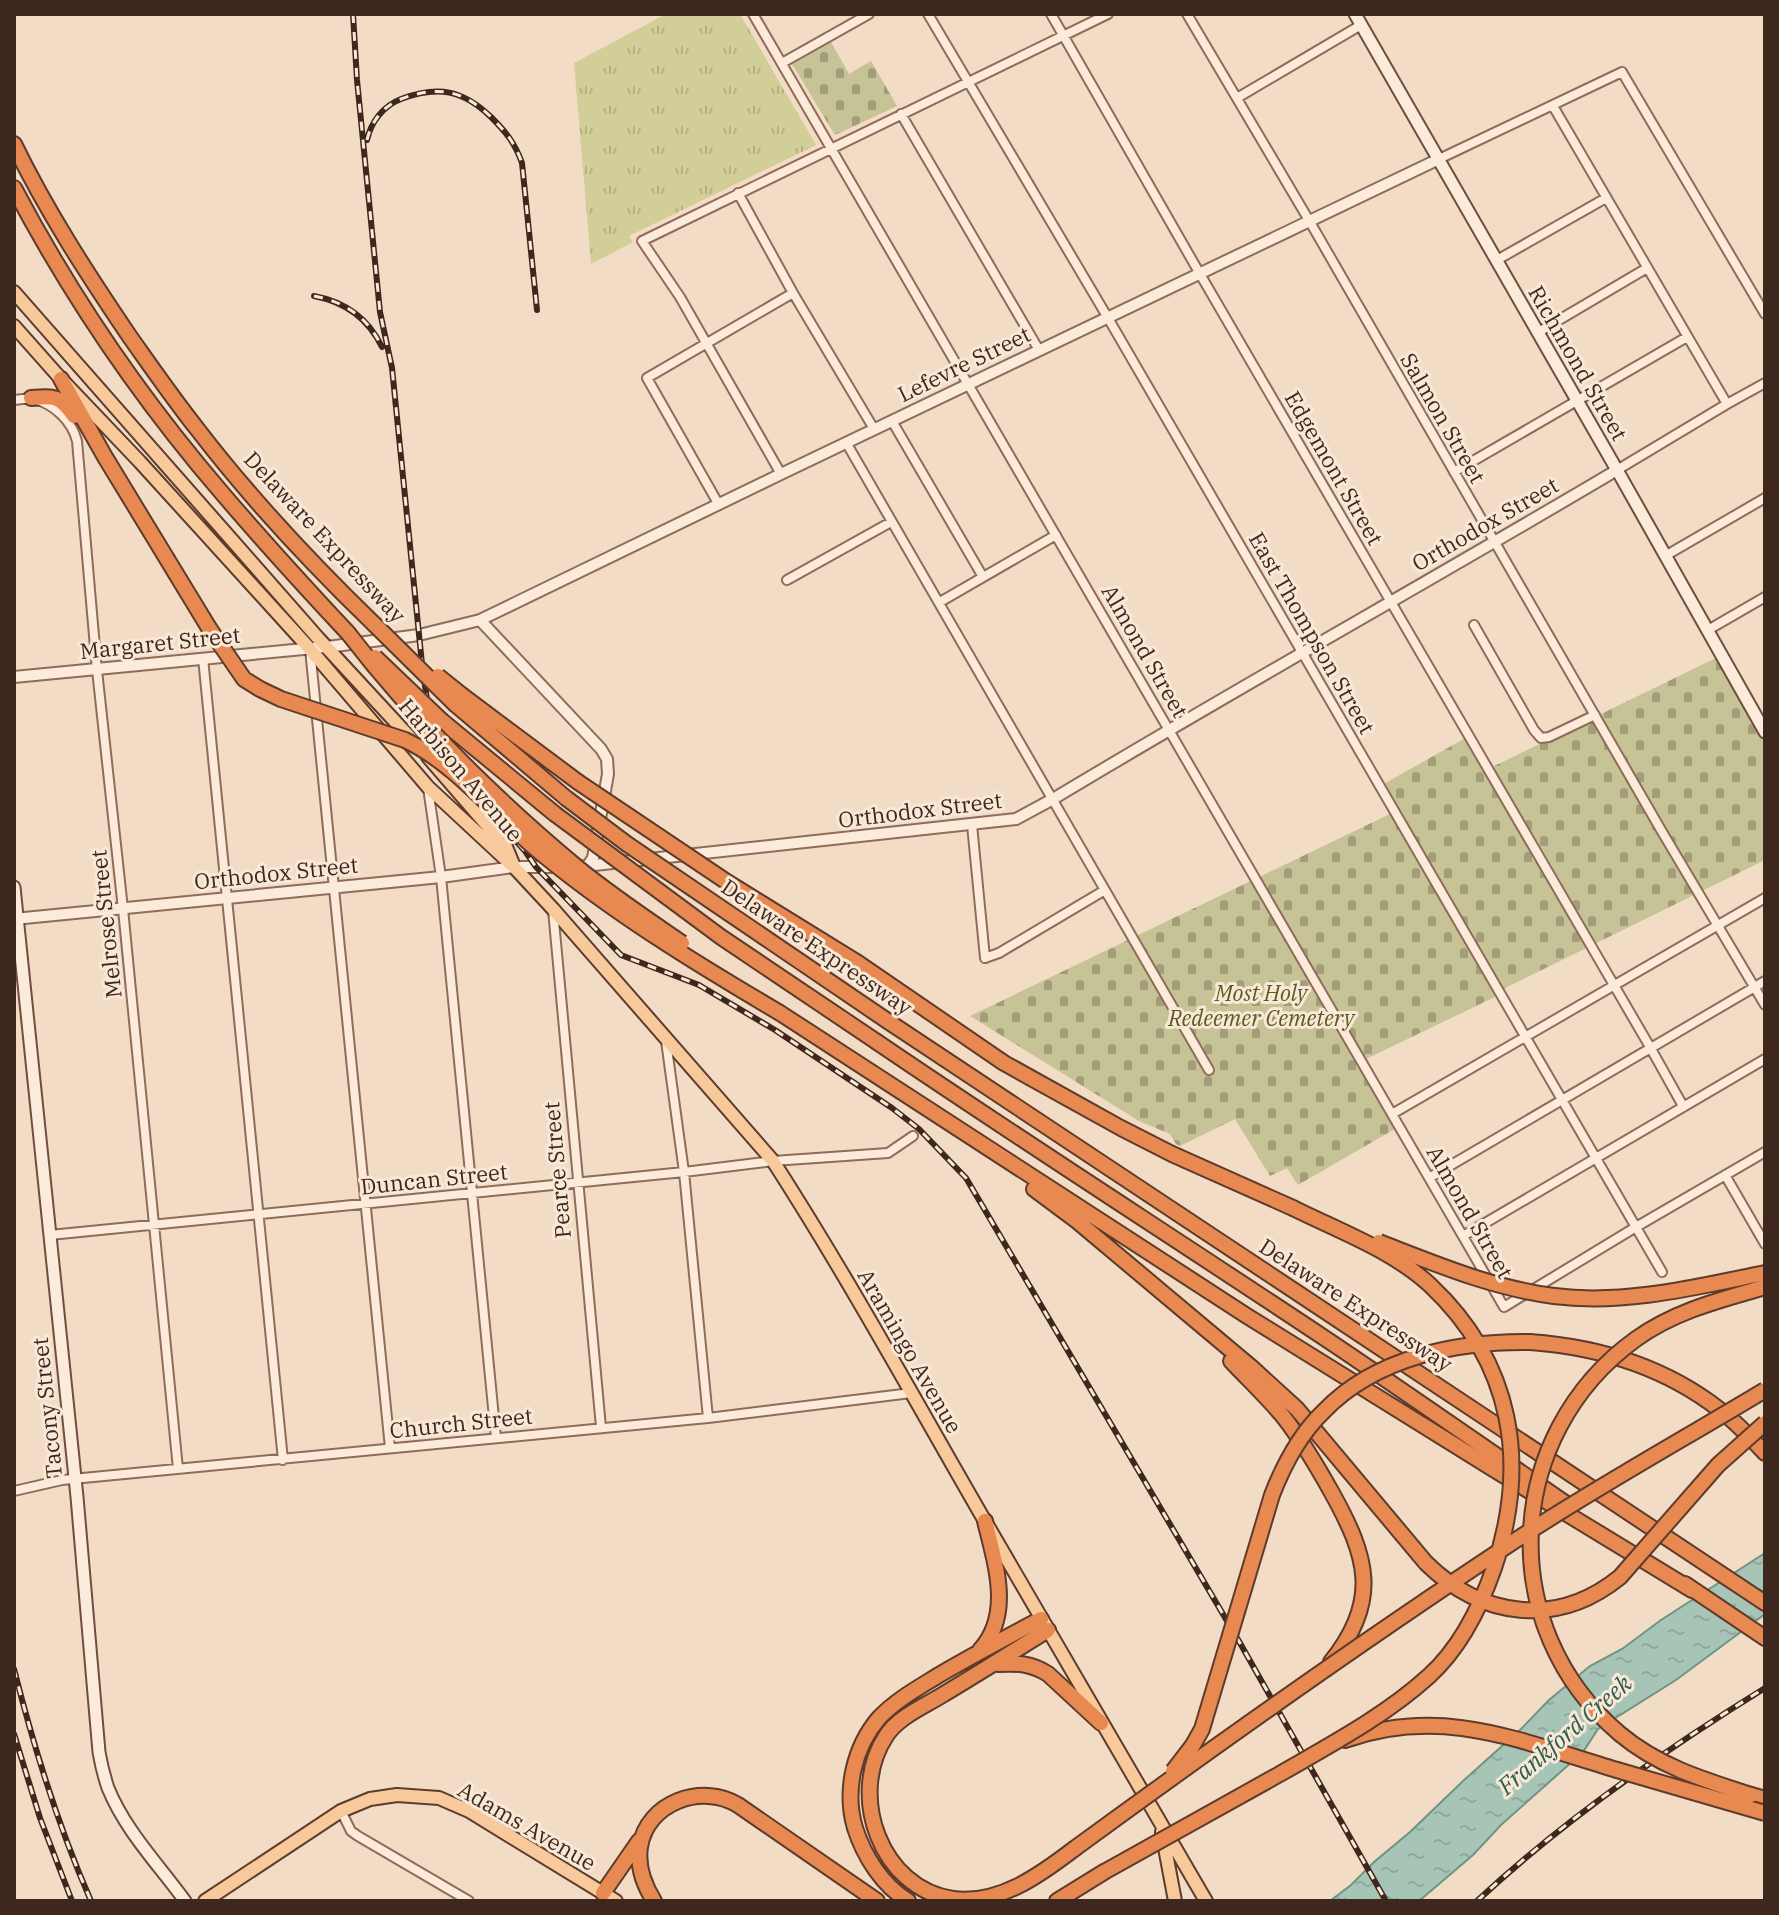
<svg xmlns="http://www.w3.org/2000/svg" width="1779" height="1915" font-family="'IBM Plex Serif',serif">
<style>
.grass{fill:url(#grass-tufts)}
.cemetery{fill:url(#cemetery-stones)}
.water{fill:url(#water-ripples);stroke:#6d9583;stroke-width:2}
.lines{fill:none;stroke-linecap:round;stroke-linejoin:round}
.minor-casing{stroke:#8f6c59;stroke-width:12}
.tertiary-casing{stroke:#8f6c59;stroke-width:14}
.secondary-casing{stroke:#714d3c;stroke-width:15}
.primary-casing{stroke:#5d3b2d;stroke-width:16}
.motorway-casing{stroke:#5d3b2d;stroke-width:18}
.minor{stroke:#fcebda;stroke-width:8}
.tertiary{stroke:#fcebda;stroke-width:10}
.secondary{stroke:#fcebda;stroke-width:11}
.primary{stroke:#f7c99b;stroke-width:12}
.motorway{stroke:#e78950;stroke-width:14}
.rail-casing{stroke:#3e281e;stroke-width:6}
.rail{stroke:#f9e8d6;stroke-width:3;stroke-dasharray:9;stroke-linecap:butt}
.motorway-bridge-casing{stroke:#5d3b2d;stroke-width:18;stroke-linecap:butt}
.motorway-bridge{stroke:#e78950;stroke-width:14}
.labels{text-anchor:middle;stroke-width:6;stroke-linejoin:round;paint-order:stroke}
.street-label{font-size:22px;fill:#3e281e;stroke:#f9e8d6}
.park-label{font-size:22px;font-style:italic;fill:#585c23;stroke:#f9e8d6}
.water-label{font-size:24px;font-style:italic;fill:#2c5f52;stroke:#f9e8d6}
</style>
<defs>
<pattern id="grass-tufts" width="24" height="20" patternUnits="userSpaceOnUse" patternTransform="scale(2)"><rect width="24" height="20" fill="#d2ce98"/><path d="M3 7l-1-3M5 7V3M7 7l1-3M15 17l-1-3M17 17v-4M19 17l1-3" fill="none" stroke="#b5b183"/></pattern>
<pattern id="cemetery-stones" width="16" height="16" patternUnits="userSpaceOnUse" patternTransform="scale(2)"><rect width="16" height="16" fill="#c6c397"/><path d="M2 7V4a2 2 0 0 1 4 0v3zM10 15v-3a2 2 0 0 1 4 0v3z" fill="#a29e7b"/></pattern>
<pattern id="water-ripples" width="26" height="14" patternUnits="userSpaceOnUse" patternTransform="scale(2)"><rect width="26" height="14" fill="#a7c5b7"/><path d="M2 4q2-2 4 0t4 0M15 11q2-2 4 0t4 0" fill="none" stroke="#91a99d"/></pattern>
</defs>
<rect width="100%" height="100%" fill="#f2dcc5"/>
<path class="grass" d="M 666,14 L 740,14 L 816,145 L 629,236 L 633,242 L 591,264 L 574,63 Z"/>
<path class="cemetery" d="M 831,42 L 849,74 L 871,61 L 897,106 L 835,135 L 792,64 Z
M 1722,655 L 1765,732 L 1765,860 L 1507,987 L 1501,994 L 1362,1061 L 1400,1126 L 1298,1185 L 1287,1168 L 1270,1176 L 1235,1119 L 1180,1146 L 1176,1144 L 1170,1134 L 1139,1121 L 970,1016 L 1394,812 L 1380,786 L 1469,736 L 1488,769 Z"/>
<path class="water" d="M 1765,1553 L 1765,1614 L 1676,1680 L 1598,1729 L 1583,1752 L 1501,1825 L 1473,1855 L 1419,1901 L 1330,1901 L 1351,1885 L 1374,1862 L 1410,1832 L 1463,1781 L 1521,1729 L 1549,1700 L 1590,1666 L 1622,1649 L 1661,1620 Z"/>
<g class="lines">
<g class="minor-casing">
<path id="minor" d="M 753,14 L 1504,1307 L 1636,1227 L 1765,1152
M 928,14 L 1108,318 L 1662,1272
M 1051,14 L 1200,274 L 1650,1047 L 1683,1106
M 1187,14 L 1310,222 L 1661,830 L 1765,1005
M 782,63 L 869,14
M 1237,98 L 1361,25
M 1553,106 L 1727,404
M 901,114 L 1039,350
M 1439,159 L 1622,72 L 1765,314
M 738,193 L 793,293 L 874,429
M 1497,260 L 1606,198
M 1537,333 L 1647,268
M 14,400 C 21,399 28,398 34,399 C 54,404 72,421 77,441 L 97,670 L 123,909 L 178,1469
M 892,421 L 983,577
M 847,444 L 1209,1070
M 1617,470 L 1727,404 L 1765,383
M 1454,472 L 1687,337
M 781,474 L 680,297 L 642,241 L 1108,14
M 719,505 L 647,378 L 793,293
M 1665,556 L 1765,498
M 787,580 L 891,522
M 940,602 L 1056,535
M 1474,625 L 1534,730 L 1541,738 L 1549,737 L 1595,715
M 1708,630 L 1765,597
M 310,649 L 390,1448
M 203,658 L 283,1460
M 428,788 L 441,877 L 496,1438
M 972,825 L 985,958 L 999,953 L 1105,890
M 553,910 L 601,1427
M 666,1041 L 684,1172 L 708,1418
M 1392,1114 L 1765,898
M 1725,1175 L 1765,1244
M 1429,1178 L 1765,981
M 50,1235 L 684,1172 L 773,1161 L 888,1153 L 913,1136
M 1463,1236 L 1765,1059
M 14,1491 L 62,1480 L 708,1418 L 911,1393
M 341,1811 L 351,1831 L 358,1836 L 469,1901"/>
</g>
<g class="tertiary-casing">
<path id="tertiary" d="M 480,620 L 601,749 L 607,759 L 608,774 L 593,858 L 587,867
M 14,677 L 335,646 L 419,635 L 480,620 L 781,474 L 1439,159
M 576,867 L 1016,819 L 1053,799 C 1239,687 1430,581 1617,470
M 14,919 L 441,877 L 514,867 L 560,867"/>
</g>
<g class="secondary-casing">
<path id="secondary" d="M 1355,14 L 1617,470 L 1765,732
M 14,887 L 77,1497 L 99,1752 C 101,1764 104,1776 108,1788 C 125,1830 158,1864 185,1901"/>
</g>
<g class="primary-casing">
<path id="primary" d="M 14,292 L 318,638 L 415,743
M 14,326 L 61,379 L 140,462 L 310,649 L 428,787 L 514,867 L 553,909 L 773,1161 C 849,1279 916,1402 986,1523 C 1059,1649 1133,1775 1206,1901
M 428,757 L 506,847 L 513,864
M 1162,1832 L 1175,1901
M 205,1901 L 341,1811 L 370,1799 L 397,1795 L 439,1798 L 469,1811 L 616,1901"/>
</g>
<g class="motorway-casing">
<path id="motorway" d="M 14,144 C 47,212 88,275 130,337 C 152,368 174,400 198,430 C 251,499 311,563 374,624
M 14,188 C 71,296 142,400 222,493 C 263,541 305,587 348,633
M 61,379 L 105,457 L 209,628
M 31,398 C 55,396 60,396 74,416
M 463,696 L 578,782
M 456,705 L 566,798
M 442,721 L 555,814
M 858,963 L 1004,1063 L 1121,1128 L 1172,1154 L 1293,1208
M 780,1013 L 1247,1316 L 1495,1470 L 1692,1590
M 889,1022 L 1765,1603
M 877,1042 C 1027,1144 1179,1241 1329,1341 C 1408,1394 1487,1449 1565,1503
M 1034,1189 L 1077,1221 L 1251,1367 L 1297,1409 L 1426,1563
M 1530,1342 C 1599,1347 1665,1367 1720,1410 C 1737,1423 1751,1438 1765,1453
M 1231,1361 C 1248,1379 1266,1396 1282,1415 C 1301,1439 1317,1466 1332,1493 C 1367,1556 1381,1600 1331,1662
M 1685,1584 L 1765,1638
M 1048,1630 C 1014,1651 979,1673 944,1694 C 925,1706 898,1717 886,1736 C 847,1795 881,1889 953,1899 C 999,1905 1040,1875 1074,1849
M 980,1650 C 1013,1614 995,1563 985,1521
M 998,1664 C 1017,1663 1031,1663 1048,1674 L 1101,1723
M 1345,1740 C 1444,1705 1522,1742 1617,1770
M 1751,1795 L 1765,1799
M 603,1893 L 639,1841
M 654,1901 C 644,1885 637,1867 640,1847 C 647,1802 702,1783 738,1805 L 877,1901
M 908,1901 C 882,1885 864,1856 855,1828 C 844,1791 854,1747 879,1718 C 896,1700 918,1688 939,1675 C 973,1655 1007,1637 1041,1619
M 1057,1901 L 1104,1872"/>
</g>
<use href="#minor" class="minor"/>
<use href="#tertiary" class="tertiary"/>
<use href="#secondary" class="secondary"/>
<use href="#primary" class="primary"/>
<use href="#motorway" class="motorway"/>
<g class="rail-casing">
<path id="rail" d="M 353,14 L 357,80 L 380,312 L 392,368 L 422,664 L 428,707 L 443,748 L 462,783 L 525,851 L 536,867 L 621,955 L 699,985 L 775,1030 L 892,1108 L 919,1129 L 966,1178 L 1240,1643 L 1386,1901
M 367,140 C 371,122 383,106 401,99 C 438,85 463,90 491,117 C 506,132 515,143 522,163 L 537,310
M 314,296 C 346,302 368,318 382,347
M 14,1669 C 34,1748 58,1826 91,1901
M 14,1734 L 40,1818 L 72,1901
M 1477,1901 C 1564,1820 1663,1751 1765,1688"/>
</g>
<use href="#rail" class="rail"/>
<g class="motorway-bridge-casing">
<path id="motorway-bridge" d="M 374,624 L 456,705
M 209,628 L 244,679 L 260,689 L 281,699 L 405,740 C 458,765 495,816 541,853 C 615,914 697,964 780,1013
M 348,633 C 415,720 493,797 578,868 C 611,895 647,919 682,943
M 375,657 L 442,721
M 438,676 L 463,696
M 578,782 L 727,882 L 858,963
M 566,798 L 627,844 L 889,1022
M 555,814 L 721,937 L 877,1042
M 1379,1242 C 1436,1264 1492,1288 1554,1296 C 1625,1305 1696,1287 1765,1273
M 1426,1563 C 1482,1618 1557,1628 1620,1577 L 1718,1465 L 1765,1423
M 1617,1770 L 1765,1813
M 1173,1771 L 1193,1745 L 1202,1729 L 1272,1495 C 1284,1464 1300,1434 1324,1411 C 1376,1357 1458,1341 1530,1342
M 1751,1795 C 1704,1780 1658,1766 1620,1734 C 1494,1628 1503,1435 1636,1339 C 1675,1311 1720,1300 1765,1287
M 1074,1849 C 1219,1743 1366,1639 1516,1540 C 1597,1487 1682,1440 1765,1390
M 1104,1872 C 1162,1840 1220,1807 1278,1775 C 1330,1745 1385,1716 1429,1676 C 1461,1647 1480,1608 1494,1568 C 1529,1463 1513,1363 1430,1285 C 1392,1250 1339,1231 1293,1208"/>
</g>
<use href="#motorway-bridge" class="motorway-bridge"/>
</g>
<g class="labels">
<g class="street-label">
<text transform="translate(1578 363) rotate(60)" y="8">Richmond Street</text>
<text transform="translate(964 364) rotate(-26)" y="8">Lefevre Street</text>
<text transform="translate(1443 418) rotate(60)" y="8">Salmon Street</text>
<text transform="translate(1334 468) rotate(60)" y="8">Edgemont Street</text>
<text transform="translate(1485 524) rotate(-30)" y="8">Orthodox Street</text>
<text transform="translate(325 537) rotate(47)" y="8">Delaware Expressway</text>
<text transform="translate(1312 633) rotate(60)" y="8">East Thompson Street</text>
<text transform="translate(160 643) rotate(-6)" y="8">Margaret Street</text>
<text transform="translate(1145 651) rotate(60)" y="8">Almond Street</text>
<text transform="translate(461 770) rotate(50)" y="8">Harbison Avenue</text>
<text transform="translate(920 810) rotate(-7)" y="8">Orthodox Street</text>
<text transform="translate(276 873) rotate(-6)" y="8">Orthodox Street</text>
<text transform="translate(106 924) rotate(-96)" y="8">Melrose Street</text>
<text transform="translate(817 947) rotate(34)" y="8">Delaware Expressway</text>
<text transform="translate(557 1170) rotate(-95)" y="8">Pearce Street</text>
<text transform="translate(434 1179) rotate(-6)" y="8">Duncan Street</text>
<text transform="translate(1470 1212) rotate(60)" y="8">Almond Street</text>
<text transform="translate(1356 1305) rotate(33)" y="8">Delaware Expressway</text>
<text transform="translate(910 1351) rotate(60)" y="8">Aramingo Avenue</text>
<text transform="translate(47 1408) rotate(-96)" y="8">Tacony Street</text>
<text transform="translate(461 1423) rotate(-6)" y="8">Church Street</text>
<text transform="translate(527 1826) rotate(30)" y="8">Adams Avenue</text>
</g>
<g class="park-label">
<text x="1261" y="1001">Most Holy<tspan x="1261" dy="25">Redeemer Cemetery</tspan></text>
</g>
<g class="water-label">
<text transform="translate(1565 1735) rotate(-41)" y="8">Frankford Creek</text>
</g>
</g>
<rect width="1779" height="1915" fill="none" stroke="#3e281e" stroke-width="32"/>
</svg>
